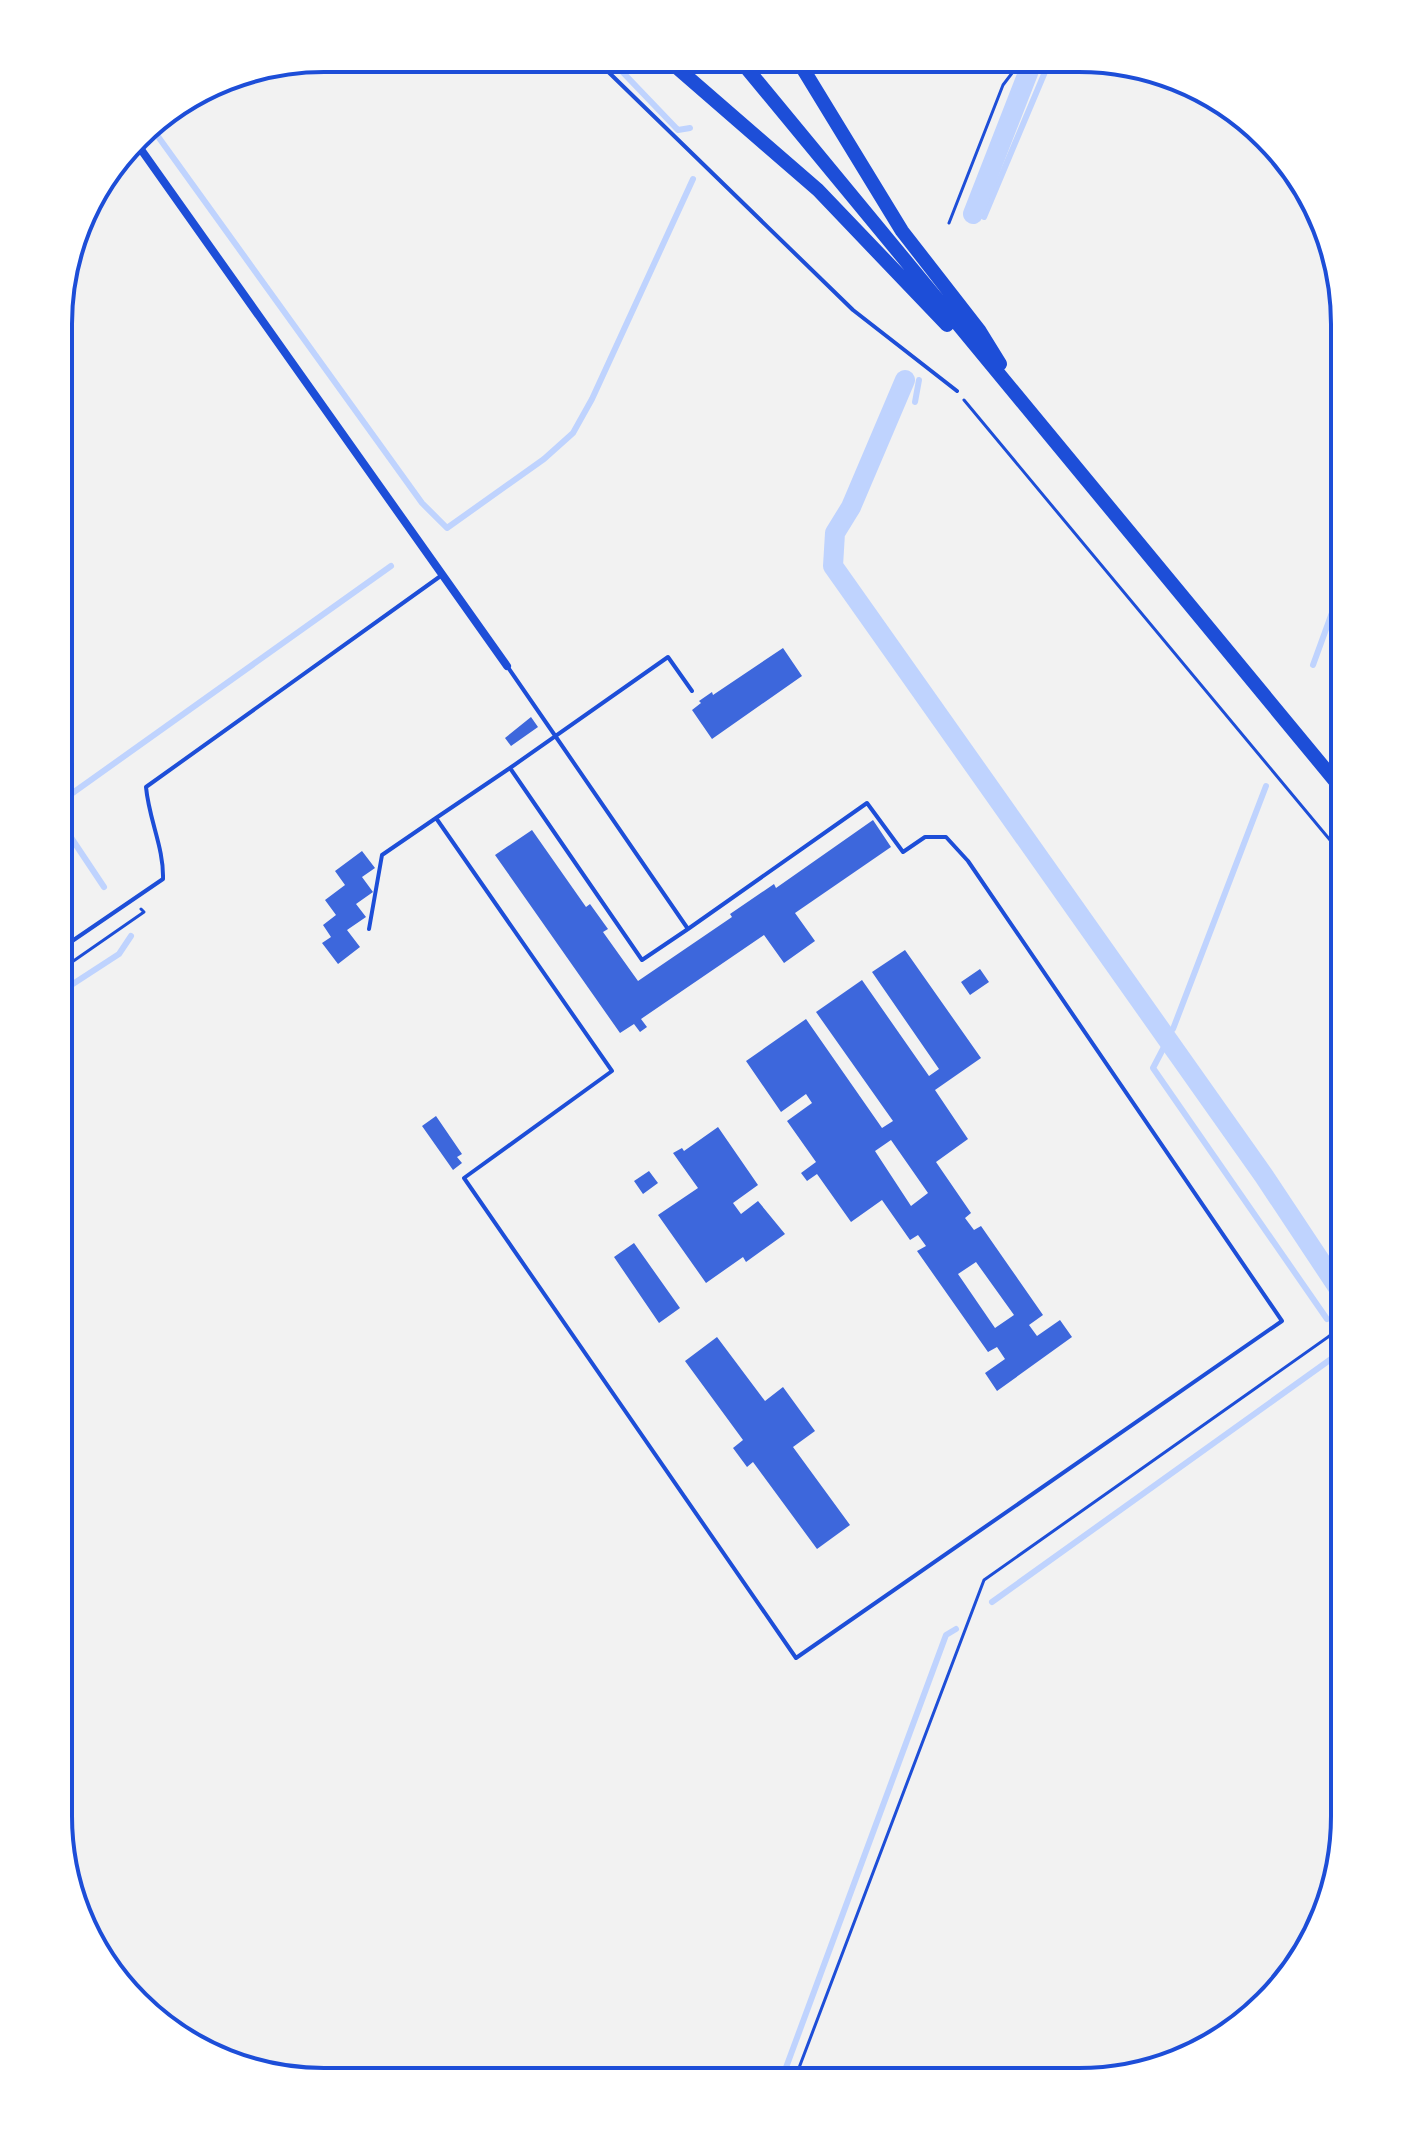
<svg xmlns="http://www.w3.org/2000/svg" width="1403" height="2140" font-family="Poppins,sans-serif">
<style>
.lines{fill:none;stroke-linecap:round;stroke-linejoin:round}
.stream{stroke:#bfd3fe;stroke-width:6}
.canal{stroke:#bfd3fe;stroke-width:20}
.building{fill:#3d67dc;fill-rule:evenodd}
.path{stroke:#1d4ed8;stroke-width:3}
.service{stroke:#1d4ed8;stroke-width:4}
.minor{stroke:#1d4ed8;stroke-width:8}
.trunk{stroke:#1d4ed8;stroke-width:14}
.rim{fill:none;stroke:#1d4ed8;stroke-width:4}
</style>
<rect width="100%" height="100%" fill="#f2f2f2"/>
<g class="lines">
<path class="stream" d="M 610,59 L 678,130 L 690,128
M 1088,60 L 1211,100
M 149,124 L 422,503 L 447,528 L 544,459 L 573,433 L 592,399 L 693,179
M 984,217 L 1050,60
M 915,402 L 919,380
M 1313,665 L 1345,577
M 60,802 L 391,566
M 60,821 L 104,887
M 59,993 L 119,954 L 131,936
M 1173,1029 L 1266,786
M 1164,1047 L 1153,1068 L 1327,1319
M 992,1602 L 1345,1349
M 781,2081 L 946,1635 L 956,1629"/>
<path class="canal" d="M 973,214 L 1033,60
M 905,380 L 851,507 L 835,533 L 833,566 L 1264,1176 L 1345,1298"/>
</g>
<path class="building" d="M 783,648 L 802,676 L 712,739 L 692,710 L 701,703 L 699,701 L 712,692 L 713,695 Z
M 531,717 L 538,727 L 511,746 L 505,738 Z
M 873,820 L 891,847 L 795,913 L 815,941 L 784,963 L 764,935 L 641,1019 L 647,1027 L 640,1032 L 634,1024 L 620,1033 L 495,855 L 532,830 L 586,907 L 590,904 L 608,929 L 603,932 L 638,981 L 732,917 L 730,914 L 774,884 L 776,888 Z
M 362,851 L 375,868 L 362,877 L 373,892 L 356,904 L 366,917 L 347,930 L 360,947 L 338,964 L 322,943 L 331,937 L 323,925 L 336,915 L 325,900 L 345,885 L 335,871 Z
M 905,950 L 981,1058 L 935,1090 L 968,1139 L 936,1162 L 971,1213 L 965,1218 L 974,1230 L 981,1226 L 1043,1315 L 1029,1325 L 1037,1336 L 1060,1320 L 1072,1337 L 997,1391 L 985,1373 L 1005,1359 L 997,1347 L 988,1352 L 917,1251 L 926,1246 L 918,1235 L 910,1240 L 882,1200 L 851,1222 L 817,1174 L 807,1181 L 801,1173 L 816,1162 L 787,1121 L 812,1103 L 806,1094 L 781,1112 L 746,1061 L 806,1019 L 882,1128 L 893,1121 L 816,1012 L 862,980 L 929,1076 L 939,1069 L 872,972 ZM 891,1140 L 928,1193 L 911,1206 L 875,1151 ZM 976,1262 L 1014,1315 L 995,1328 L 958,1274 Z
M 980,969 L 989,982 L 970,995 L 961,982 Z
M 436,1116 L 462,1154 L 457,1157 L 462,1163 L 453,1170 L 422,1126 Z
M 718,1127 L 758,1185 L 733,1203 L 741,1214 L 758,1201 L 785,1234 L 746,1262 L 743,1257 L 706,1283 L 658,1215 L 698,1188 L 673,1153 L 682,1148 L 684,1151 Z
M 649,1171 L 658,1183 L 643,1194 L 634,1181 Z
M 634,1243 L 680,1308 L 659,1323 L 614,1257 Z
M 717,1337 L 765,1401 L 783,1387 L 815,1431 L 793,1447 L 850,1525 L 817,1549 L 753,1462 L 747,1467 L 733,1448 L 743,1440 L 685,1361 Z"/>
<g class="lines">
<path class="path" d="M 949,223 L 1003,85 L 1022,60
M 964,400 L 1345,858
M 59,971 L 144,912 L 141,909
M 1329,1336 L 1345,1335
M 794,2081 L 984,1580 L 1345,1325"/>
<path class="service" d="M 595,59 L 853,310 L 957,391
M 507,666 L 556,737 L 688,929 L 642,960 L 510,768 L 668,657 L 692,691
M 436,818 L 510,768
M 369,929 L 382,855 L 436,818 L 612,1071 L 464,1178 L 796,1658 L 1282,1321 L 968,861 L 946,837 L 925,837 L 903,852 L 867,803 L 688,929
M 59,950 L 163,879 C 164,848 149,820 146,787 L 442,575"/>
<path class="minor" d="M 135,141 L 507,666"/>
<path class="trunk" d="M 667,59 L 818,190 L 947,325
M 739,59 L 1345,793
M 797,59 L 902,231 L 979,330 L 1000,364"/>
</g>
<path d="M0 0H1403V2140H0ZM324 72H1079A252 252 0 0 1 1331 324V1816A252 252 0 0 1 1079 2068H324A252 252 0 0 1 72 1816V324A252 252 0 0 1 324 72Z" fill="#fff" fill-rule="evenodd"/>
<path class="rim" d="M324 72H1079A252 252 0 0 1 1331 324V1816A252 252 0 0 1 1079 2068H324A252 252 0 0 1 72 1816V324A252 252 0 0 1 324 72Z"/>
</svg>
